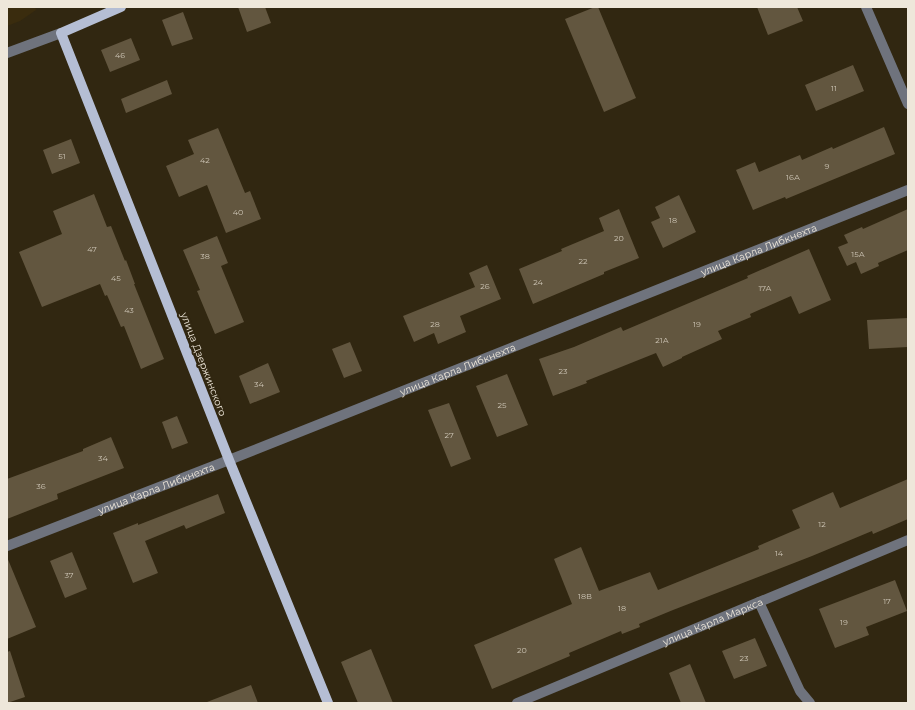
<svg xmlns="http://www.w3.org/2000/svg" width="915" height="710" font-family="Montserrat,sans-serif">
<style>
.built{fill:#3a2c0e}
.building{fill:#62563f}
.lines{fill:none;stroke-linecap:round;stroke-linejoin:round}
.minor{stroke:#6f737d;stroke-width:10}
.major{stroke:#b5bed4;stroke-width:10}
.labels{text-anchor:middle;stroke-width:4;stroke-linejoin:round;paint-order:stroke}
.number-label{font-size:8px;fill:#cbc3b3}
.street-label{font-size:10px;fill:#eee7da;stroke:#312711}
</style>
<rect width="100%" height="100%" fill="#312711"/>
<path class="built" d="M 7,7 L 35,7 L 36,10 L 20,21 L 7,26 Z"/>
<path class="building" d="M 238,7 L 265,7 L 271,23 L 247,32 Z
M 595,7 L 598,7 L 636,98 L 604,112 L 565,19 Z
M 757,7 L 797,7 L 803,21 L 768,35 Z
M 183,12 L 193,39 L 172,46 L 162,20 Z
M 131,38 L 140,60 L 110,72 L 101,50 Z
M 853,65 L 864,91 L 816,111 L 805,85 Z
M 167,80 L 172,94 L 126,113 L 121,99 Z
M 884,127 L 895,154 L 786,199 L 785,197 L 753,210 L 736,170 L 755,162 L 759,172 L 800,155 L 802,160 L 832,147 L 833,149 Z
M 218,128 L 245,193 L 250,191 L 261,219 L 226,233 L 207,185 L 179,197 L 166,166 L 194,154 L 188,140 Z
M 71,139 L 80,163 L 52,174 L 43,150 Z
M 94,194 L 107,227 L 111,226 L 125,261 L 126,260 L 135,284 L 134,284 L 164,359 L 141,369 L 124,326 L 121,327 L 107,295 L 105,296 L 100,284 L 42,307 L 19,252 L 62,234 L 53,211 Z
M 679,195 L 696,232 L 663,248 L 651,222 L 660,218 L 655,207 Z
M 619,209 L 639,258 L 604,272 L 604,274 L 533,304 L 519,269 L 562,251 L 561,249 L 604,231 L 599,218 Z
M 908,209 L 908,250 L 878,263 L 879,266 L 861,274 L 856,262 L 847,266 L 838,247 L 848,243 L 844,235 L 862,227 L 863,229 Z
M 217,236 L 228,263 L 221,266 L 244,322 L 215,334 L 197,291 L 200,290 L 183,250 Z
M 809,249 L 831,300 L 799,314 L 791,296 L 750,314 L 751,317 L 718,331 L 722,339 L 682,357 L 682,358 L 663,367 L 656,353 L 586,381 L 587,383 L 553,396 L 539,359 L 574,347 L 621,327 L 623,331 L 748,278 L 747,276 Z
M 487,265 L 501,299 L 460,316 L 466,332 L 438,344 L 434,333 L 414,342 L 403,316 L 475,287 L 469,273 Z
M 908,318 L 908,347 L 869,349 L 867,320 Z
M 350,342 L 362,371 L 344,378 L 332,349 Z
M 268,363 L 280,392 L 250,404 L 239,376 Z
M 507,374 L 528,425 L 497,437 L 476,386 Z
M 449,403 L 471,459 L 451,467 L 428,410 Z
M 177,416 L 188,443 L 172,449 L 162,422 Z
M 111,437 L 124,468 L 57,494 L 58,499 L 7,519 L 7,479 L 83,451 L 83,449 Z
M 908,479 L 908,519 L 873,534 L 872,531 L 812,556 L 673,610 L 639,624 L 640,627 L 622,634 L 621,631 L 569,653 L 570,656 L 492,689 L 474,645 L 572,604 L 554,559 L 581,547 L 599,591 L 650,572 L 658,590 L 759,549 L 758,546 L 800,528 L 792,510 L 833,492 L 840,508 Z
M 218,494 L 225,513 L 186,529 L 184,525 L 145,541 L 158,573 L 133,583 L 113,533 L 138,523 L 138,525 Z
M 72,552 L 87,589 L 65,598 L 50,561 Z
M 7,557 L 36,627 L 7,639 Z
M 895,580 L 907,611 L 866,627 L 869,635 L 835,648 L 819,609 Z
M 755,638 L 767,666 L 734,679 L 722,651 Z
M 371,649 L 393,703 L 358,703 L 341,662 Z
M 10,651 L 25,697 L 7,703 L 7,652 Z
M 690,664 L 706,703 L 681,703 L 669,673 Z
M 251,685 L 258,703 L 207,703 L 207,702 Z"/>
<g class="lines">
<g class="minor">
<path d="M 866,7 L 908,104"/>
<path d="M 7,53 L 61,33"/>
<path id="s1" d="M 7,546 L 229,460 L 908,190"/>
<path d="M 759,602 L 800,691 L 810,703"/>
<path id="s2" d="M 517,703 L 908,540"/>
</g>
<path class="major" d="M 121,7 L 61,33 L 229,460 L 328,703"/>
</g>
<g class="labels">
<g class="number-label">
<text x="120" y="58">46</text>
<text x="834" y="91">11</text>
<text x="62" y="159">51</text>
<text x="205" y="163">42</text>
<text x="827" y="169">9</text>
<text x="793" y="180">16А</text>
<text x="238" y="215">40</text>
<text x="673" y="223">18</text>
<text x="619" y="241">20</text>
<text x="92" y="252">47</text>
<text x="858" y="257">15А</text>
<text x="205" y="259">38</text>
<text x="583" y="264">22</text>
<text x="116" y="281">45</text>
<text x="538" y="285">24</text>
<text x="485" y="289">26</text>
<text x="765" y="291">17А</text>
<text x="129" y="313">43</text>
<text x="435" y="327">28</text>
<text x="697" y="327">19</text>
<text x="662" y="343">21А</text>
<text x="563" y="374">23</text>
<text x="259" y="387">34</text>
<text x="502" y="408">25</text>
<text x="449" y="438">27</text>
<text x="103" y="461">34</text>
<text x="41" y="489">36</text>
<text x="822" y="527">12</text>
<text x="779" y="556">14</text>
<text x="69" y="578">37</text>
<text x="585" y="599">18В</text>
<text x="887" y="604">17</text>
<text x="622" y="611">18</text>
<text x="844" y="625">19</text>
<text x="522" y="653">20</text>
<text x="744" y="661">23</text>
</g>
<g class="street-label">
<text dy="4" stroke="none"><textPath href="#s1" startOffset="808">улица Карла Либкнехта</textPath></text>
<text transform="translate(204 364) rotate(69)" y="4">улица Дзержинского</text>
<text dy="4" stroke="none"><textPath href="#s1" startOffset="484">улица Карла Либкнехта</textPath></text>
<text dy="4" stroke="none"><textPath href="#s1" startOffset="160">улица Карла Либкнехта</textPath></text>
<text dy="4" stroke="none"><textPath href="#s2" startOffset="212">улица Карла Маркса</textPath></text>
</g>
</g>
<rect width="915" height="710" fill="none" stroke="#eee7da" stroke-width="16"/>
</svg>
